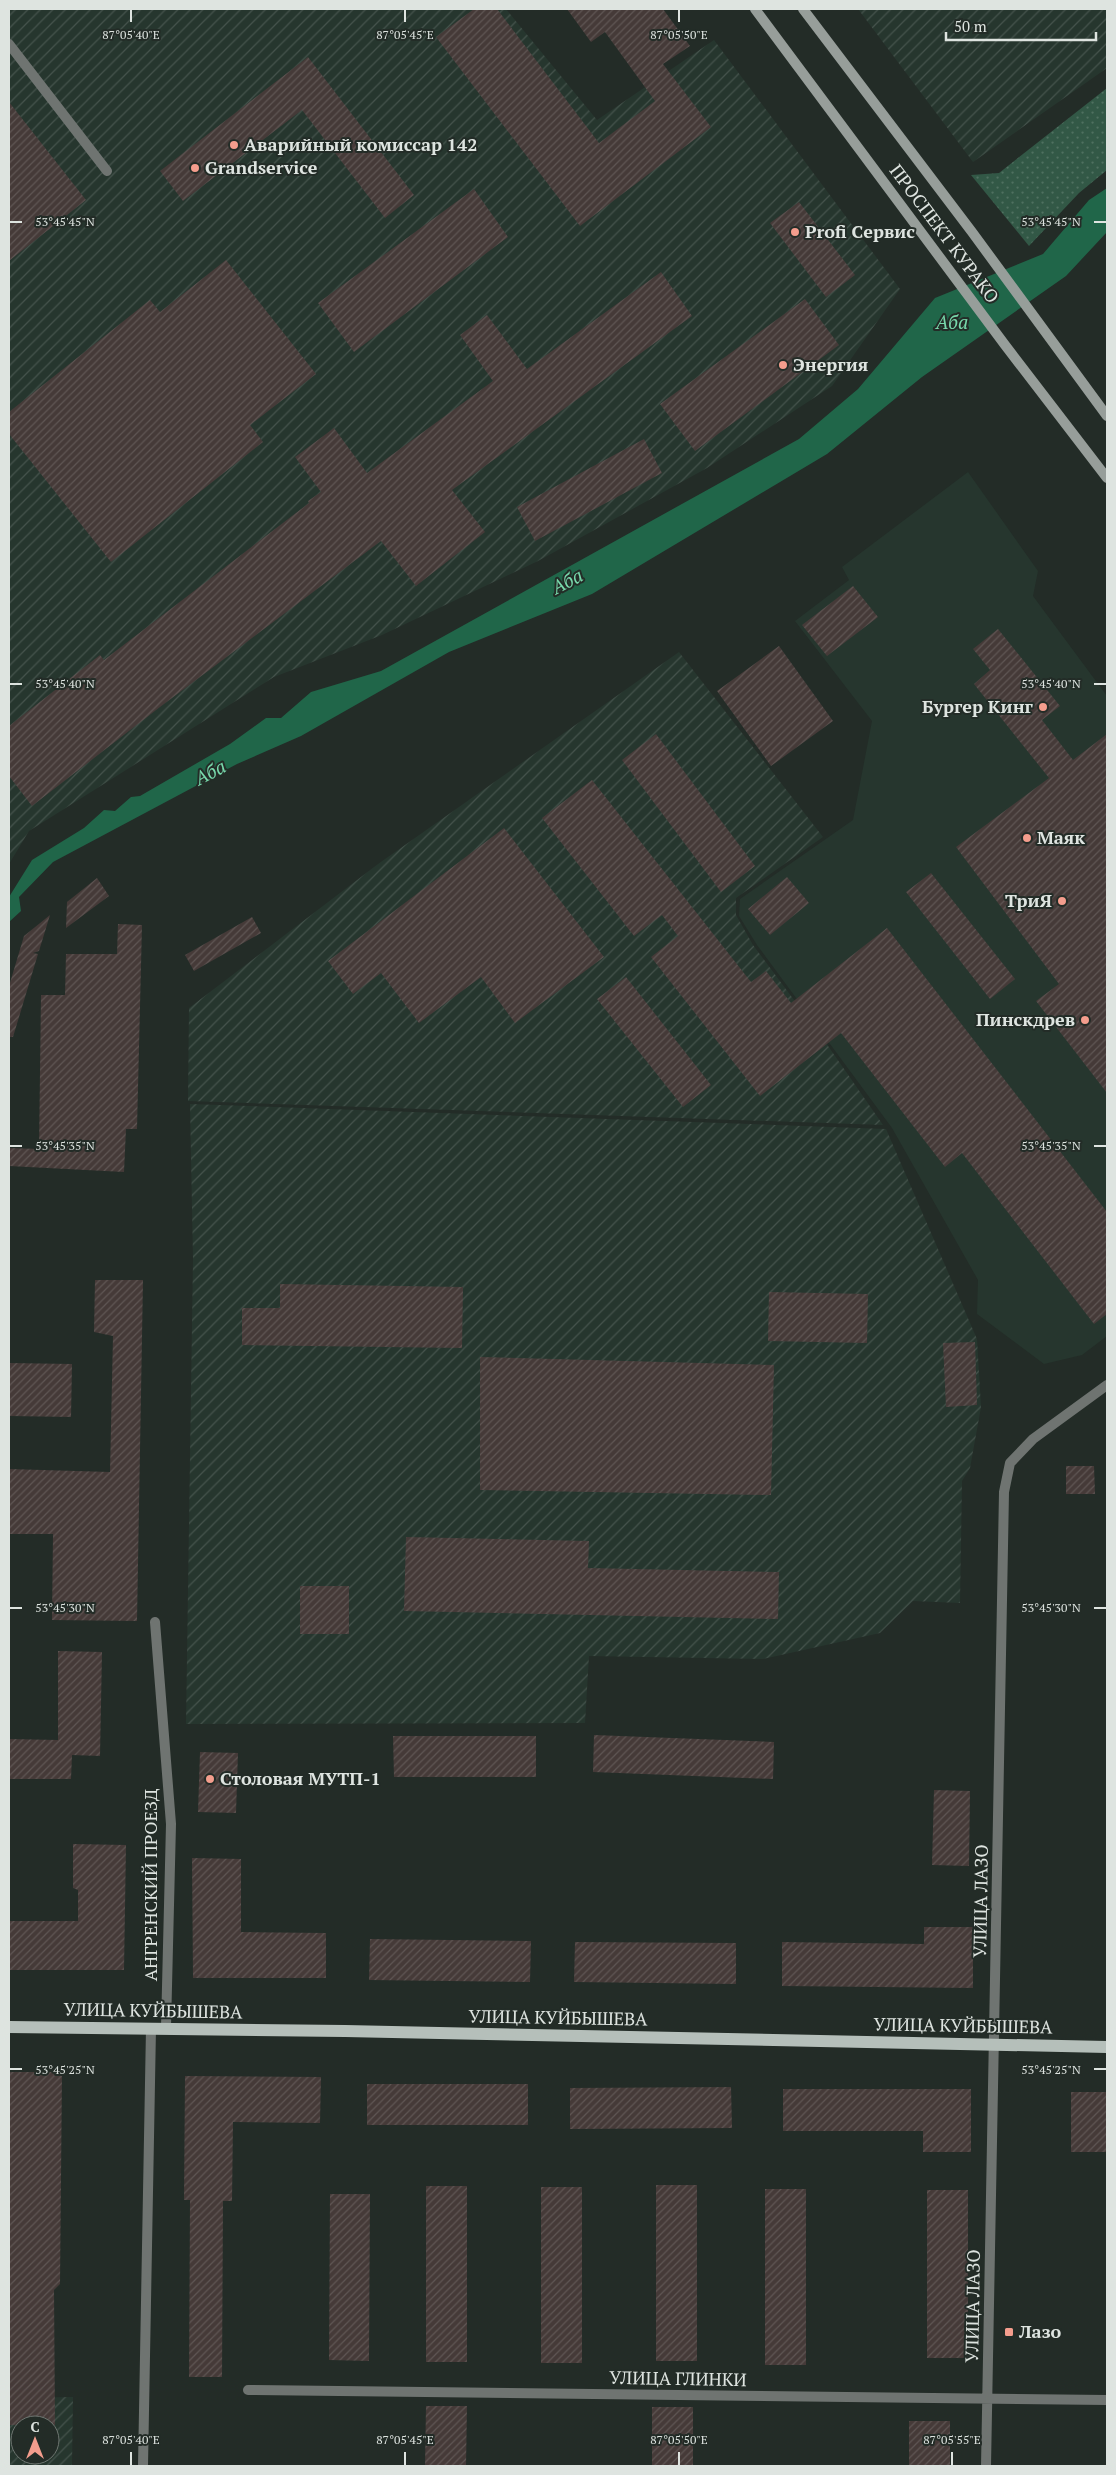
<svg xmlns="http://www.w3.org/2000/svg" width="1116" height="2475" font-family="'PT Serif',serif">
<style>
.built{fill:#26362e}
.industrial{fill:url(#industrial-furrows);fill-rule:evenodd}
.grass{fill:url(#grass-dots)}
.water{fill:#206649}
.building{fill:url(#building-hatch)}
.lines{fill:none;stroke-linecap:round;stroke-linejoin:round}
.street{stroke:#6f7471;stroke-width:10}
.secondary{stroke:#979e9a;stroke-width:10}
.primary{stroke:#b5bfba;stroke-width:12}
.ticks{fill:none;stroke:#dee4e0;stroke-width:2}
.poi-dot{fill:#f49d8d;stroke:#232c27;stroke-width:2}
.labels{text-anchor:middle;stroke-width:4;stroke-linejoin:round;paint-order:stroke}
.poi-label{font-size:18px;font-weight:bold;fill:#dee4e0;stroke:#232c27;text-anchor:start}
.street-label{font-size:18px;fill:#dee4e0;stroke:#232c27}
.water-label{font-size:19px;font-style:italic;fill:#78d9ac;stroke:#232c27}
.ticks-label{font-size:12px;text-anchor:middle;fill:#dee4e0;stroke:#232c27;stroke-width:4;stroke-linejoin:round;paint-order:stroke}
</style>
<defs>
<pattern id="industrial-furrows" width="10" height="10" patternUnits="userSpaceOnUse" patternTransform="scale(1.25)"><rect width="10" height="10" fill="#26362e"/><path d="M-1 1l2-2M0 10L10 0M9 11l2-2" fill="none" stroke="#45534c"/></pattern>
<pattern id="grass-dots" width="8" height="8" patternUnits="userSpaceOnUse" patternTransform="scale(1.25)"><rect width="8" height="8" fill="#325846"/><path d="M2 2h.1M6 6h.1" fill="none" stroke="#4f7060" stroke-width="1.8" stroke-linecap="round"/></pattern>
<pattern id="building-hatch" width="6" height="6" patternUnits="userSpaceOnUse" patternTransform="scale(1.25)"><rect width="6" height="6" fill="#453a38"/><path d="M-1 1l2-2M0 6l6-6M5 7l2-2" fill="none" stroke="#5f5654"/></pattern>
</defs>
<rect width="100%" height="100%" fill="#232c27"/>
<path class="built" d="M 968,472 L 1038,571 L 1033,596 L 1107,696 L 1107,1336 L 1082,1355 L 1044,1364 L 977,1314 L 978,1280 L 892,1128 L 757,945 L 739,916 L 740,899 L 853,820 L 872,721 L 795,621 L 849,580 L 842,567 Z"/>
<path class="industrial" d="M 9,9 L 506,9 L 597,120 L 714,40 L 900,289 L 832,386 L 707,468 L 538,561 L 382,635 L 274,677 L 29,831 L 9,864 Z
M 858,9 L 1107,9 L 1107,68 L 973,162 Z
M 679,652 L 823,837 L 736,898 L 736,915 L 753,945 L 826,1043 L 883,1125 L 188,1101 L 189,1008 L 378,864 Z
M 190,1104 L 886,1129 L 977,1339 L 981,1407 L 970,1468 L 962,1481 L 960,1603 L 913,1601 L 880,1633 L 763,1659 L 589,1656 L 585,1723 L 186,1724 L 193,1259 Z
M 73,2397 L 72,2466 L 9,2466 L 9,2398 ZM 20,2425 L 50,2425 L 50,2455 L 20,2455 Z"/>
<path class="grass" d="M 1107,88 L 1107,170 L 1079,193 L 1029,246 L 971,175 L 999,173 Z"/>
<path class="water" d="M 1107,188 L 1107,232 L 1066,276 L 922,377 L 827,454 L 592,594 L 449,652 L 301,736 L 237,764 L 53,862 L 19,897 L 21,911 L 9,922 L 9,897 L 32,860 L 84,828 L 104,810 L 115,811 L 131,797 L 140,796 L 230,744 L 266,718 L 281,718 L 311,692 L 381,671 L 799,439 L 858,389 L 935,298 L 1043,254 L 1089,200 Z"/>
<path class="building" d="M 474,9 L 497,9 L 599,143 L 655,101 L 605,32 L 591,42 L 567,9 L 663,9 L 690,46 L 663,64 L 711,127 L 580,226 L 436,37 Z
M 308,57 L 414,195 L 385,218 L 302,110 L 183,201 L 160,171 Z
M 9,102 L 86,200 L 9,261 Z
M 474,189 L 508,237 L 354,352 L 318,303 Z
M 799,202 L 855,275 L 826,297 L 770,223 Z
M 226,260 L 316,374 L 250,425 L 263,442 L 111,562 L 9,434 L 9,412 L 150,300 L 160,312 Z
M 661,272 L 692,316 L 452,490 L 485,532 L 416,586 L 381,541 L 160,707 L 32,806 L 9,776 L 9,726 L 100,655 L 104,660 L 309,503 L 308,501 L 321,492 L 295,457 L 334,428 L 367,473 L 493,381 L 460,335 L 487,315 L 527,369 Z
M 805,299 L 839,345 L 695,451 L 660,404 Z
M 644,439 L 662,473 L 535,541 L 517,507 Z
M 853,586 L 878,617 L 827,656 L 802,625 Z
M 998,629 L 1060,706 L 1042,720 L 1073,760 L 1107,734 L 1107,1093 L 1036,1001 L 1059,984 L 956,847 L 1049,778 L 974,684 L 990,670 L 973,649 Z
M 779,646 L 833,721 L 771,766 L 717,691 Z
M 656,734 L 755,866 L 721,892 L 622,760 Z
M 592,780 L 751,982 L 766,971 L 791,1003 L 887,928 L 1107,1212 L 1107,1314 L 1094,1324 L 962,1153 L 945,1167 L 841,1033 L 760,1096 L 651,957 L 678,936 L 662,915 L 634,936 L 542,818 Z
M 504,828 L 604,957 L 515,1023 L 481,977 L 419,1023 L 381,973 L 353,994 L 328,961 Z
M 931,873 L 1015,979 L 990,999 L 906,892 Z
M 787,877 L 809,903 L 770,935 L 748,909 Z
M 97,878 L 109,896 L 66,928 L 67,902 Z
M 50,915 L 39,951 L 33,953 L 38,954 L 13,1037 L 9,1037 L 9,986 L 24,936 Z
M 252,917 L 261,933 L 194,971 L 185,955 Z
M 118,924 L 142,925 L 137,1129 L 126,1129 L 124,1172 L 9,1166 L 9,1148 L 39,1149 L 41,995 L 65,995 L 66,954 L 117,954 Z
M 626,977 L 711,1085 L 683,1107 L 597,999 Z
M 95,1280 L 143,1280 L 137,1621 L 52,1620 L 53,1534 L 9,1534 L 9,1469 L 110,1472 L 113,1336 L 94,1332 Z
M 280,1284 L 463,1287 L 462,1348 L 242,1345 L 242,1308 L 280,1308 Z
M 769,1292 L 868,1294 L 867,1343 L 768,1341 Z
M 975,1342 L 977,1405 L 946,1407 L 943,1343 Z
M 480,1357 L 774,1365 L 771,1495 L 480,1490 Z
M 9,1363 L 72,1364 L 71,1417 L 9,1416 Z
M 1066,1466 L 1094,1466 L 1095,1494 L 1066,1494 Z
M 406,1537 L 589,1541 L 588,1568 L 779,1572 L 778,1619 L 404,1611 Z
M 300,1586 L 349,1586 L 349,1634 L 300,1634 Z
M 58,1651 L 102,1652 L 100,1756 L 72,1755 L 71,1779 L 9,1779 L 9,1739 L 58,1740 Z
M 594,1735 L 774,1742 L 773,1779 L 593,1772 Z
M 393,1736 L 536,1736 L 536,1777 L 394,1777 Z
M 200,1752 L 238,1753 L 236,1813 L 198,1812 Z
M 934,1790 L 970,1791 L 969,1866 L 932,1865 Z
M 73,1844 L 126,1845 L 124,1970 L 9,1970 L 9,1921 L 78,1921 L 78,1890 L 73,1888 Z
M 192,1858 L 241,1859 L 241,1932 L 326,1933 L 326,1978 L 193,1978 Z
M 924,1927 L 973,1927 L 973,1988 L 782,1986 L 782,1942 L 924,1944 Z
M 370,1939 L 531,1941 L 530,1982 L 369,1980 Z
M 575,1942 L 736,1943 L 736,1984 L 574,1982 Z
M 9,2072 L 62,2072 L 60,2284 L 54,2290 L 55,2425 L 9,2425 Z
M 185,2076 L 321,2077 L 320,2123 L 233,2122 L 232,2201 L 223,2201 L 222,2377 L 189,2377 L 190,2200 L 184,2200 Z
M 367,2084 L 528,2084 L 528,2125 L 367,2125 Z
M 731,2087 L 732,2128 L 570,2129 L 570,2088 Z
M 783,2089 L 971,2089 L 971,2152 L 923,2152 L 923,2131 L 783,2131 Z
M 1071,2092 L 1107,2092 L 1107,2152 L 1071,2152 Z
M 656,2185 L 697,2185 L 697,2361 L 656,2361 Z
M 426,2186 L 467,2186 L 467,2362 L 426,2362 Z
M 541,2187 L 582,2187 L 582,2363 L 541,2363 Z
M 765,2189 L 806,2189 L 806,2365 L 765,2365 Z
M 927,2190 L 968,2190 L 968,2358 L 927,2358 Z
M 330,2194 L 370,2194 L 369,2361 L 329,2360 Z
M 426,2406 L 467,2406 L 466,2466 L 425,2466 Z
M 652,2407 L 693,2407 L 693,2466 L 652,2466 Z
M 909,2421 L 950,2421 L 950,2466 L 909,2466 Z"/>
<g class="lines">
<path class="street" d="M 9,44 L 107,171
M 155,1622 L 171,1824 L 166,2027
M 248,2390 L 1107,2400
M 143,2466 L 151,2028
M 986,2466 L 1004,1492 L 1010,1463 L 1033,1439 L 1107,1385"/>
<path class="secondary" d="M 755,9 L 1005,345 L 1107,478
M 803,9 L 972,232 L 1107,416"/>
<path class="primary" d="M 9,2027 L 345,2031 L 1107,2047"/>
</g>
<path class="ticks" d="M 131,10 L 131,22M 405,10 L 405,22M 679,10 L 679,22M 10,222 L 22,222M 1094,222 L 1106,222M 10,684 L 22,684M 1094,684 L 1106,684M 10,1146 L 22,1146M 1094,1146 L 1106,1146M 10,1608 L 22,1608M 1094,1608 L 1106,1608M 10,2069 L 22,2069M 1094,2069 L 1106,2069M 131,2452 L 131,2465M 405,2452 L 405,2465M 679,2452 L 679,2465M 952,2452 L 952,2465"/>
<g class="poi-dot">
<circle cx="234" cy="145" r="5"/>
<circle cx="195" cy="168" r="5"/>
<circle cx="795" cy="232" r="5"/>
<circle cx="783" cy="365" r="5"/>
<circle cx="1043" cy="707" r="5"/>
<circle cx="1027" cy="838" r="5"/>
<circle cx="1062" cy="901" r="5"/>
<circle cx="1085" cy="1020" r="5"/>
<circle cx="210" cy="1779" r="5"/>
<rect x="1004" y="2327" width="10" height="10" rx="2.5"/>
</g>
<g class="labels">
<g class="poi-label">
<text x="244" y="151">Аварийный комиссар 142</text>
<text x="205" y="174">Grandservice</text>
<text x="805" y="238">Profi Cервис</text>
<text x="793" y="371">Энергия</text>
<text x="1033" y="713" text-anchor="end">Бургер Кинг</text>
<text x="1037" y="844">Маяк</text>
<text x="1052" y="907" text-anchor="end">ТриЯ</text>
<text x="1075" y="1026" text-anchor="end">Пинскдрев</text>
<text x="220" y="1785">Столовая МУТП-1</text>
<text x="1019" y="2338">Лазо</text>
</g>
<g class="street-label">
<text transform="translate(944 234) rotate(53)" y="6">ПРОСПЕКТ КУРАКО</text>
<text transform="translate(151 1885) rotate(-90)" y="6">АНГРЕНСКИЙ ПРОЕЗД</text>
<text transform="translate(981 1901) rotate(-89)" y="6">УЛИЦА ЛАЗО</text>
<text transform="translate(153 2011) rotate(1)" y="6">УЛИЦА КУЙБЫШЕВА</text>
<text transform="translate(558 2018) rotate(1)" y="6">УЛИЦА КУЙБЫШЕВА</text>
<text transform="translate(963 2026) rotate(1)" y="6">УЛИЦА КУЙБЫШЕВА</text>
<text transform="translate(973 2306) rotate(-89)" y="6">УЛИЦА ЛАЗО</text>
<text transform="translate(678 2379) rotate(1)" y="6">УЛИЦА ГЛИНКИ</text>
</g>
<g class="water-label">
<text x="952" y="329">Аба</text>
<text transform="translate(567 581) rotate(-28)" y="7">Аба</text>
<text transform="translate(210 772) rotate(-28)" y="7">Аба</text>
</g>
</g>
<g class="ticks-label">
<text x="131" y="39">87°05'40"E</text>
<text x="405" y="39">87°05'45"E</text>
<text x="679" y="39">87°05'50"E</text>
<text x="65" y="226">53°45'45"N</text>
<text x="1051" y="226">53°45'45"N</text>
<text x="65" y="688">53°45'40"N</text>
<text x="1051" y="688">53°45'40"N</text>
<text x="65" y="1150">53°45'35"N</text>
<text x="1051" y="1150">53°45'35"N</text>
<text x="65" y="1612">53°45'30"N</text>
<text x="1051" y="1612">53°45'30"N</text>
<text x="65" y="2074">53°45'25"N</text>
<text x="1051" y="2074">53°45'25"N</text>
<text x="131" y="2444">87°05'40"E</text>
<text x="405" y="2444">87°05'45"E</text>
<text x="679" y="2444">87°05'50"E</text>
<text x="952" y="2444">87°05'55"E</text>
</g>
<rect width="1116" height="2475" fill="none" stroke="#dee4e0" stroke-width="20"/>
<g transform="translate(35 2440)"><circle r="24" fill="#232c27" stroke="#6e7671"/>
<path d="M0-4L9 19L0 12L-9 19Z" fill="#f49d8d"/>
<text y="-8" font-size="14" font-weight="bold" text-anchor="middle" fill="#dee4e0">С</text>
</g>
<path d="M946 32v8h150v-8" fill="none" stroke="#dee4e0" stroke-width="2.5"/>
<text x="954" y="32" font-size="15" fill="#dee4e0" stroke="#232c27" stroke-width="4" paint-order="stroke">50 m</text>
</svg>
